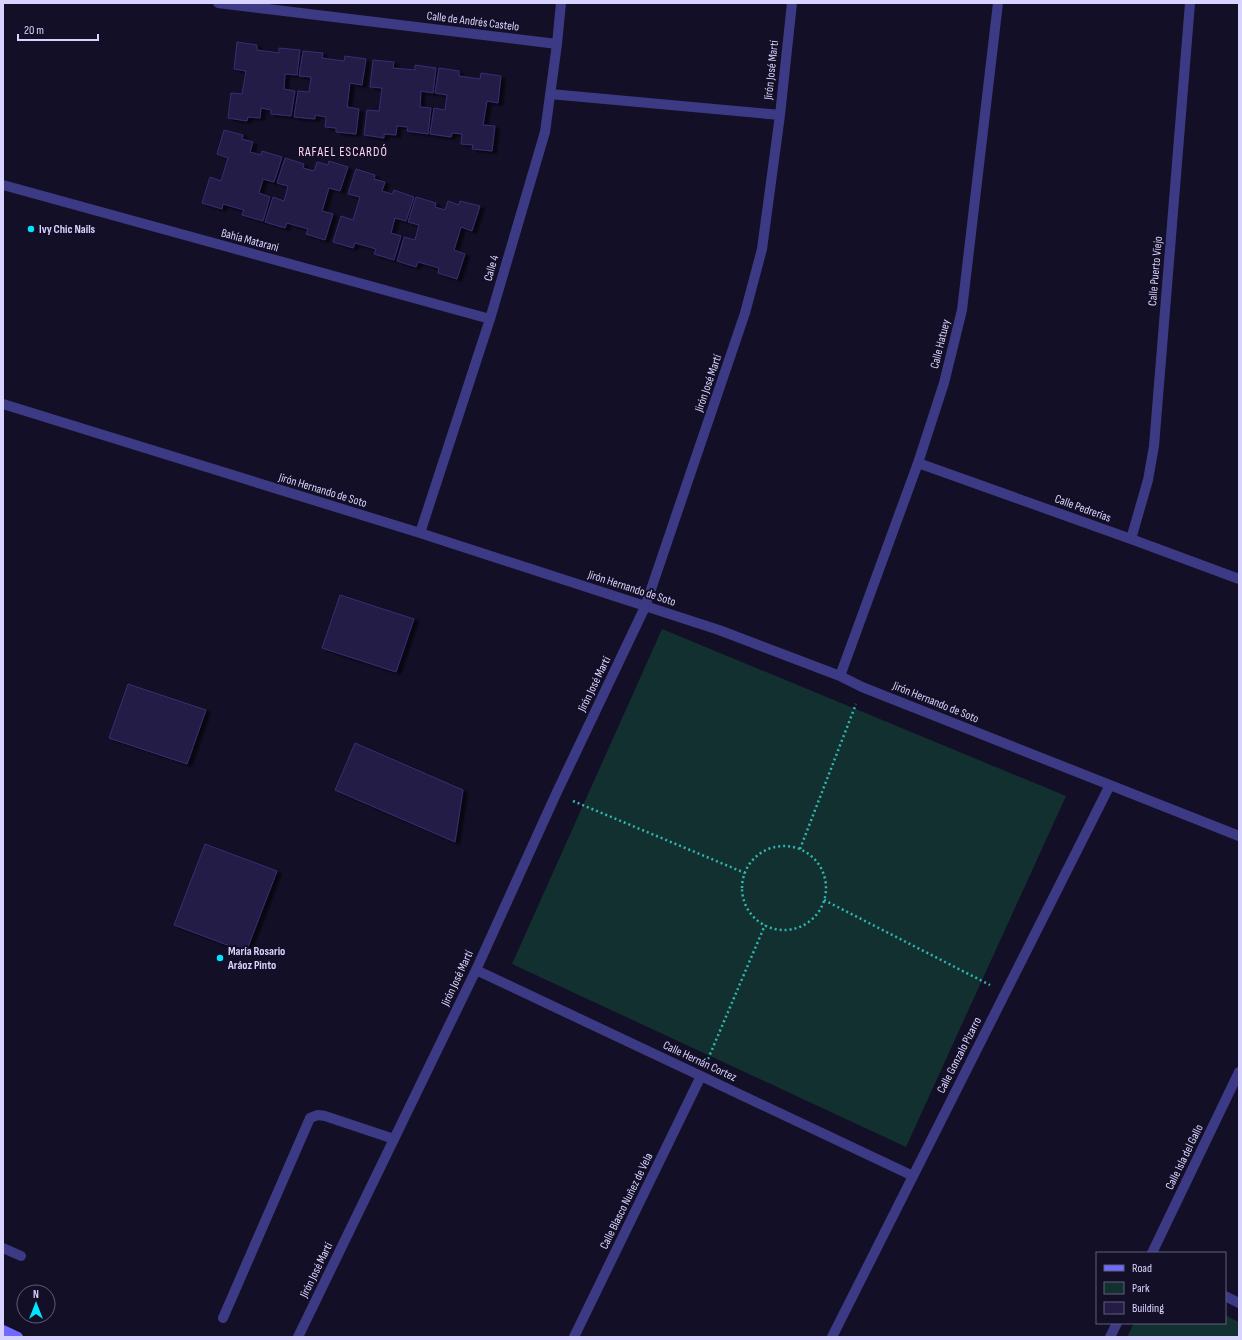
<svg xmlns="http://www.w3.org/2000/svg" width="1242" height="1340" font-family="'Sofia Sans Condensed',sans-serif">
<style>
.green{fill:#12302f}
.building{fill:#241b47;stroke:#3b2d73;filter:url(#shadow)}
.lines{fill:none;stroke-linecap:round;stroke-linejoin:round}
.path{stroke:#2fb8b0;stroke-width:2.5;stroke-dasharray:2 3;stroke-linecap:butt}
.lane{stroke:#3d3a85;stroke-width:10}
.street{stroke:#3d3a85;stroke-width:10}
.secondary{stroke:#6f6bff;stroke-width:10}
.poi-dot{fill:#00e5ff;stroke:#130f26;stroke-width:1.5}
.labels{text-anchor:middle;stroke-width:4;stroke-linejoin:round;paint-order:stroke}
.street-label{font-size:12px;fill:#d9d4ff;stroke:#130f26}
.poi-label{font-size:12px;font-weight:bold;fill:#d9d4ff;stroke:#130f26;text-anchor:start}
.neighbourhood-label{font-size:13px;letter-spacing:1px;fill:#ffd6f0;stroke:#130f26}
</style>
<defs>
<filter id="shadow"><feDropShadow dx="4.5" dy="2.5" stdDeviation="1" flood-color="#0009"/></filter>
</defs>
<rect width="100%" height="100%" fill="#130f26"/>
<path class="green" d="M 662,629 L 1066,796 L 906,1147 L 512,964 Z
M 1225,1315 L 1239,1322 L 1239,1337 L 1127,1337 L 1134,1323 L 1225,1323 Z"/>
<path class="building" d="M 237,42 L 257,45 L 257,50 L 279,53 L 279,48 L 300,50 L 297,75 L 285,74 L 284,89 L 295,91 L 291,116 L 271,114 L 271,110 L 261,108 L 260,118 L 248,117 L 247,121 L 228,118 L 231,93 L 242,94 L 246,71 L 234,69 Z
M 303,51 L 323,53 L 322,58 L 344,61 L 345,56 L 366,59 L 362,85 L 350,83 L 347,107 L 359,109 L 356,134 L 336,132 L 336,128 L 325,127 L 326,117 L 315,115 L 315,119 L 294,117 L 298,91 L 309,92 L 311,77 L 299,76 Z
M 373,60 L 394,62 L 393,68 L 415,70 L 415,65 L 436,68 L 433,93 L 421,91 L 420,107 L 431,108 L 428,134 L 407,131 L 408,127 L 397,126 L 396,135 L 384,134 L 384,138 L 364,135 L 367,110 L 379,111 L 382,88 L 370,87 Z
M 439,68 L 459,71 L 459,76 L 480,79 L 481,73 L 501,76 L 498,103 L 487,101 L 483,125 L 495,126 L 492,151 L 472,149 L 473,145 L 461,144 L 462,134 L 452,133 L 451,137 L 430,134 L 434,108 L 445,110 L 447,95 L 435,93 Z
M 224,130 L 243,135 L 242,139 L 253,142 L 250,152 L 261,155 L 262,151 L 282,157 L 274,182 L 263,179 L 259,193 L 270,197 L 263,221 L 242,215 L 244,210 L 223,204 L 222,209 L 202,203 L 210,177 L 221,181 L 228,158 L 217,154 Z
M 285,158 L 304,164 L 303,168 L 314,171 L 317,162 L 328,165 L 329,161 L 348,167 L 340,191 L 329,188 L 322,211 L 333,214 L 325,240 L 306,234 L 308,229 L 287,223 L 285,228 L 265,222 L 273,197 L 284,201 L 288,186 L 277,183 Z
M 356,169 L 375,175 L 374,179 L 385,182 L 382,191 L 392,194 L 394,190 L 414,197 L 406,221 L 395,218 L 391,233 L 401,236 L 394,260 L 374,254 L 376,249 L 355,243 L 353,248 L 333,242 L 341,216 L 353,220 L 360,197 L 348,194 Z
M 416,197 L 436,203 L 435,207 L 445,210 L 448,201 L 459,205 L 460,201 L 480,206 L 472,231 L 461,227 L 454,250 L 465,254 L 457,279 L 438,273 L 439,268 L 418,262 L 416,267 L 397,261 L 404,237 L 415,240 L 419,225 L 408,222 Z
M 340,595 L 414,619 L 396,672 L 322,648 Z
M 128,684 L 206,710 L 187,764 L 109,738 Z
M 355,743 L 463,790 L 455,842 L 335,790 Z
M 205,844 L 277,871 L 246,952 L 174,925 Z"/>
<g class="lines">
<path class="path" d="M 573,801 L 745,873
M742 888a42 42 0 1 1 84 0a42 42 0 1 1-84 0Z
M 800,849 L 856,704
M 824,900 L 990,985
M 708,1059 L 765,925"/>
<path class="lane" d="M 3,1248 L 21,1256
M 223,1318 L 310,1118 L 318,1115 L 325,1116 L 394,1139"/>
<path class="street" d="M 218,3 L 557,44
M 550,94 L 780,115
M 3,185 L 490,319
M 3,404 L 420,533 L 719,630 L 840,676 L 862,687 L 1239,836
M 918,463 L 1131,539 L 1239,579
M 420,533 L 490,319 L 545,132 L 557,44 L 561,3
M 1131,539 L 1148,480 L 1154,446 L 1190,3
M 840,676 L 918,463 L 944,383 L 962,310 L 998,3
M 476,970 L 913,1176
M 1152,1253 L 1239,1072
M 1225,1296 L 1239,1303
M 298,1337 L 476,970 L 556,794 L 645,607 L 745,313 L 762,249 L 780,115 L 792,3
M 574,1337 L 701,1076
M 832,1337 L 1110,785
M 1110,1337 L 1117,1323"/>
<path class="secondary" d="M 3,1330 L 18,1337"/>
</g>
<g class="poi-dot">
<circle cx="31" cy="229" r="4"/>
<circle cx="220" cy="958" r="4"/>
</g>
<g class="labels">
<g class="street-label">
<text transform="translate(473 21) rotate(7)" y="4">Calle de Andrés Castelo</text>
<text transform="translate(771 70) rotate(-84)" y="4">Jirón José Martí</text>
<text transform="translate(250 240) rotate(15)" y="4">Bahía Matarani</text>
<text transform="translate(491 268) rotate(-74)" y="4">Calle 4</text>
<text transform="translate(1155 271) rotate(-85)" y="4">Calle Puerto Viejo</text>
<text transform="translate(940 344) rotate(-76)" y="4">Calle Hatuey</text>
<text transform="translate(708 383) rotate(-71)" y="4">Jirón José Martí</text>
<text transform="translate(323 490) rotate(17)" y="4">Jirón Hernando de Soto</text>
<text transform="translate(1083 508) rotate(20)" y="4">Calle Pedrerías</text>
<text transform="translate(632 588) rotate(18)" y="4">Jirón Hernando de Soto</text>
<text transform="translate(594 684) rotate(-64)" y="4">Jirón José Martí</text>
<text transform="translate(936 702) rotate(22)" y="4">Jirón Hernando de Soto</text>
<text transform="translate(457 978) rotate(-65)" y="4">Jirón José Martí</text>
<text transform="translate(959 1055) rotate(-63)" y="4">Calle Gonzalo Pizarro</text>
<text transform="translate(700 1061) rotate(25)" y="4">Calle Hernán Cortez</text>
<text transform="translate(1184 1157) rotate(-64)" y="4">Calle Isla del Gallo</text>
<text transform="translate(626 1201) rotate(-64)" y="4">Calle Blasco Nuñez de Vela</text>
<text transform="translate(316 1270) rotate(-64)" y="4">Jirón José Martí</text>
</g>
<g class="poi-label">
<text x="39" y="233">Ivy Chic Nails</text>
<text x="228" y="955">María Rosario<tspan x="228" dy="14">Aráoz Pinto</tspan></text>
</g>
<g class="neighbourhood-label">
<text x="343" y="156">RAFAEL ESCARDÓ</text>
</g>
</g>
<rect width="1242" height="1340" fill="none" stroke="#d9d4ff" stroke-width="8"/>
<rect x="1096" y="1252" width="130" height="72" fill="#130f26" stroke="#625e7d"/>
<rect x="1104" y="1265" width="20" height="6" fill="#6f6bff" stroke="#625e7d"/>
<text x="1132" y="1272" font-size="12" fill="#d9d4ff">Road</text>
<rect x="1104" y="1282" width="20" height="12" fill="#12302f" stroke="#625e7d"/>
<text x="1132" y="1292" font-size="12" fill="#d9d4ff">Park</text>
<rect x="1104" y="1302" width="20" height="12" fill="#241b47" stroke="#625e7d"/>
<text x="1132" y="1312" font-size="12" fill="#d9d4ff">Building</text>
<g transform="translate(36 1304)"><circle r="19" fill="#130f26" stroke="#625e7d"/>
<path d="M0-3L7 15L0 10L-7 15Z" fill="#00e5ff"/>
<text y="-6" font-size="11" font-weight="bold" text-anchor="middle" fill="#d9d4ff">N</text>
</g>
<path d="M18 34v6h80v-6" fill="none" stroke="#d9d4ff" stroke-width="2"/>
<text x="24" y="34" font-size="12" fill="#d9d4ff" stroke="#130f26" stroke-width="3" paint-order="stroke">20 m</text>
</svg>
